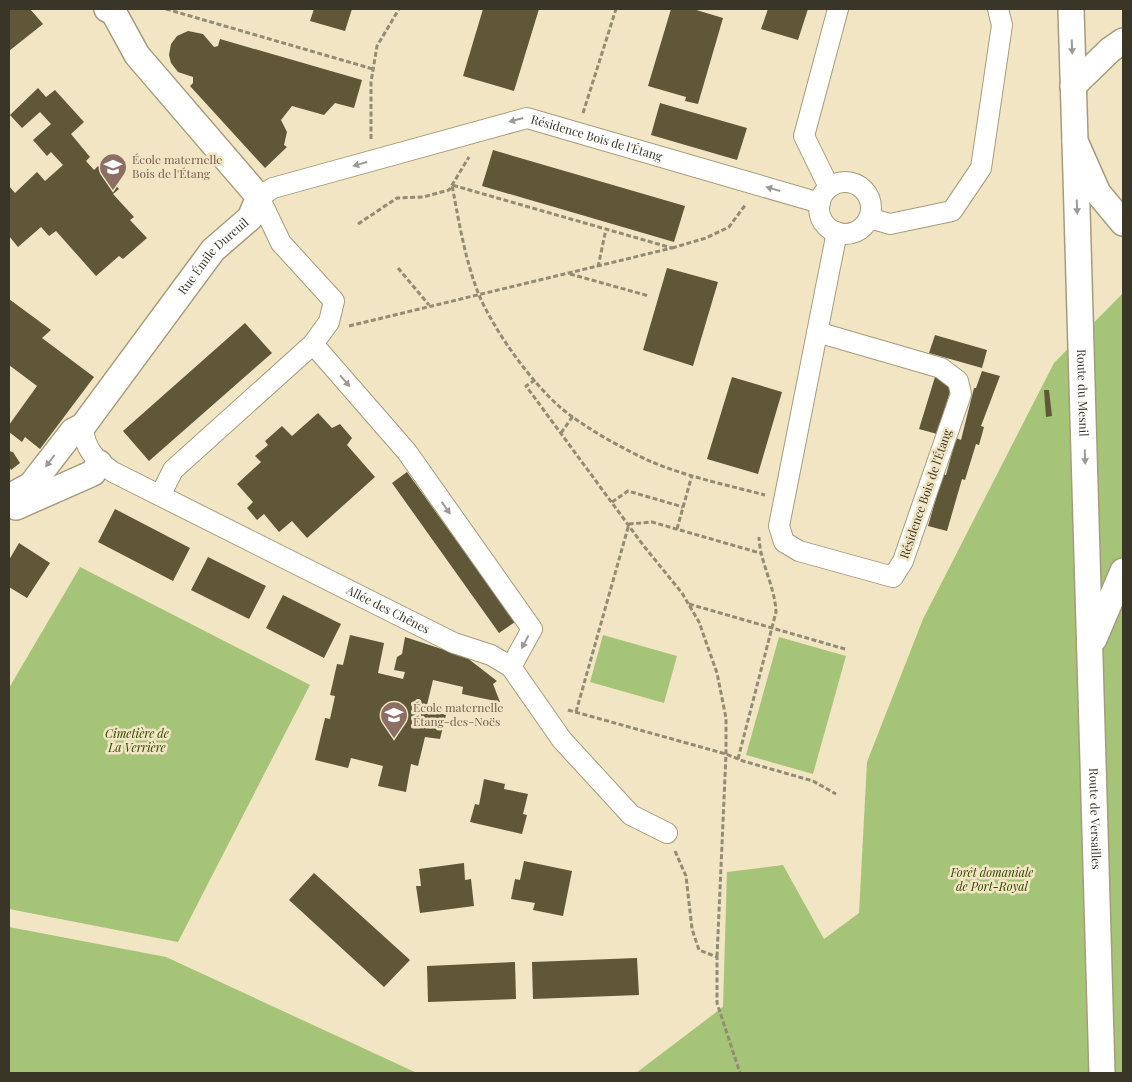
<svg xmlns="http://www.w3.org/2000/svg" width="1132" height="1082" font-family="'Playfair Display',serif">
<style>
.green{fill:#a6c477}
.building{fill:#605638}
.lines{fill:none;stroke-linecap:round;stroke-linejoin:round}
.minor-casing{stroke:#a69b7c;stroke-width:22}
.tertiary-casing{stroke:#a69b7c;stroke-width:28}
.path{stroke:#938b74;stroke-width:3;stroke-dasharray:5 2.5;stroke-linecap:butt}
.minor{stroke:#fff;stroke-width:20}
.tertiary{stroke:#fff;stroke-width:25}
.oneway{fill:#9c9a93}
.labels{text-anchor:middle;stroke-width:5;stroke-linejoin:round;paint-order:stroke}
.street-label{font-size:12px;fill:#393527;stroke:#f1e5c3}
.education-label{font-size:12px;fill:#785e54;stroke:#f1e5c3;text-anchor:start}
.park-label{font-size:12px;font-style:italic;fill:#324700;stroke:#f1e5c3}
</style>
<rect width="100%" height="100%" fill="#f1e5c3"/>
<path class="green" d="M 1123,293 L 1123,1073 L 636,1073 L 723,1007 L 727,872 L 783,865 L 824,939 L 859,913 L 867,762 L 923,619 L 1054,363 Z
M 80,567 L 310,685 L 178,942 L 9,909 L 9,688 Z
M 603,635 L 677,656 L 664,703 L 590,682 Z
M 779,637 L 846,656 L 813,774 L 746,755 Z
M 9,927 L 166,957 L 417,1073 L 9,1073 Z"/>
<path class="building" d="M 9,9 L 30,9 L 43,24 L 9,51 Z
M 314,9 L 352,9 L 345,31 L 310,21 Z
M 483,9 L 539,9 L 514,91 L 463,76 Z
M 671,9 L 693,9 L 723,18 L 698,104 L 685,101 L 686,97 L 648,86 Z
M 768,9 L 808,9 L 798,40 L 761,29 Z
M 188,31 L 203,34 L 214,47 L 218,46 L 220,39 L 362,80 L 354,108 L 335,103 L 324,115 L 292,106 L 281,120 L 287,132 L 284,145 L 287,147 L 265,168 L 190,86 L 193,83 L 193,77 L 178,72 L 171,63 L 169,55 L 171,44 L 177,36 Z
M 38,88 L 46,97 L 55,90 L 84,122 L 71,134 L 90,157 L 86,161 L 94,170 L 98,166 L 119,189 L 113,194 L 134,217 L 130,220 L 147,238 L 123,259 L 119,256 L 96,276 L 56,231 L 49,236 L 41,227 L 18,247 L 9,236 L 9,186 L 15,193 L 37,172 L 45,181 L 63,165 L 51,152 L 47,156 L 33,140 L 51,124 L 40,112 L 22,128 L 10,115 Z
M 660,103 L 747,128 L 737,160 L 651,135 Z
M 493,150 L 685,206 L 674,242 L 482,186 Z
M 667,268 L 718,282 L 693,366 L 643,350 Z
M 9,299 L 51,330 L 42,338 L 94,377 L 40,449 L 25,437 L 22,442 L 9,432 L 9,425 L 37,386 L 9,365 Z
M 245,323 L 272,353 L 149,461 L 123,431 Z
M 935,335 L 987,350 L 982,368 L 929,353 Z
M 982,371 L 1000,376 L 981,426 L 984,427 L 979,445 L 976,444 L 965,480 L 962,479 L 947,531 L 928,526 L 943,474 L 946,475 L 956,438 L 961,440 L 974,388 L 976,388 Z
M 732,377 L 782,392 L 758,474 L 707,459 Z
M 935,377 L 953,382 L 937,434 L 919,429 Z
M 1044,390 L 1049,390 L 1052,416 L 1046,417 Z
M 318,413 L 332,428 L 340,424 L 352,438 L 347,445 L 375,477 L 307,538 L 292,521 L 279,532 L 264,514 L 257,520 L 247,508 L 253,502 L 237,484 L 261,462 L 255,456 L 268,445 L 265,441 L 282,426 L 292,436 Z
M 9,451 L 13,452 L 20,463 L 11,470 L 9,466 Z
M 407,472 L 515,622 L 499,633 L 392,483 Z
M 115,509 L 190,548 L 173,581 L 98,542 Z
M 19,543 L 50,563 L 27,598 L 9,587 L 9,560 Z
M 208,557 L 266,586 L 249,619 L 191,590 Z
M 283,595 L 341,624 L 324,658 L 266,628 Z
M 350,635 L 384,643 L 378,673 L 403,679 L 405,672 L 394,670 L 397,657 L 402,654 L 405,637 L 466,657 L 497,681 L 493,684 L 500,702 L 462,694 L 463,687 L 433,680 L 426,709 L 446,715 L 440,739 L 425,737 L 418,766 L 411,764 L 406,792 L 378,786 L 383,766 L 351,758 L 348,768 L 315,760 L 325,718 L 330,719 L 335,696 L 330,695 L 337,664 L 343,665 Z
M 484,779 L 505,784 L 504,789 L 528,794 L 523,814 L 527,815 L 522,834 L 470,822 L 475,804 L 479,805 Z
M 524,861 L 572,871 L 563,916 L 533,910 L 535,903 L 511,899 L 515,879 L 520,880 Z
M 464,863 L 465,880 L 471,879 L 474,906 L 420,913 L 416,886 L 421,886 L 419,869 Z
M 314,873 L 410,960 L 384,987 L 289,900 Z
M 637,958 L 639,995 L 533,999 L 532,962 Z
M 515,962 L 516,999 L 428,1002 L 427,966 Z"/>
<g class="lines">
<g class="minor-casing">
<g id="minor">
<circle cx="845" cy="208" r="26"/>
<path d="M 829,187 L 804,136 L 838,9"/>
<path d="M 869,218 L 890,224 L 952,211 L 981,168 L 1002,25 L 998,9"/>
<path d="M 817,332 L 941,368 L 958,381 L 961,394 L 903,561 L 893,577 L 799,551 L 784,542 L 779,526 L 829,272 L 837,232"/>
<path d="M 313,344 L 407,452 L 532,629 L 511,667"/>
<path id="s1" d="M 83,426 C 84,448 94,459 113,472 L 454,643 L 491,655 L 511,667 L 562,740 L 631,815 L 667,833"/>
<path id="s2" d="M 161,494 L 173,470 L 313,344 L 329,322 L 334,301 L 281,243 L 259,197 L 273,188 L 527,118 L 820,203"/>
</g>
</g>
<g class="tertiary-casing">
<g id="tertiary">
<path d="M 1071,9 L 1075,141 L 1098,193 L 1123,223"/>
<path d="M 1073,86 L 1110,50 L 1123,41"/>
<path id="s3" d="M 1075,141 L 1102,1073"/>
<path id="s4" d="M 9,497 L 31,485 L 73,431 L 83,426 L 213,250 L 250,218 L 259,197 L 137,55 L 114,13 L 107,9"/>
<path d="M 16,507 L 93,473 L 99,463"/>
<path d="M 1094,639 L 1123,571"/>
</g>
</g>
<path class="path" d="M 166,9 L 373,69
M 583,113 L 616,9
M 371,139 L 371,82 L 377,46 L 399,9
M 358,224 L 397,198 L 423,197 L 449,190 L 469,157
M 672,248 L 706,238 L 729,227 L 746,204
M 598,267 L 606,229
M 398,268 L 429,305
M 570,274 L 649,296
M 349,326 L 672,248 L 452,185 C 459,222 465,260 479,295 C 495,332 531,382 561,408 C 585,428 623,449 652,462 C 688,477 727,485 765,495
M 535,380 L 526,386 L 643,545 L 682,593 L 699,622 L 717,673 L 726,718 L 726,754 L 717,957
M 561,433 L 573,416
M 612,502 L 628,491 L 683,507
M 677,529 L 692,475
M 689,604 L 845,649
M 568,710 L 726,754 L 743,761 L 813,781 L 836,794
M 576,712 L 629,524 L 652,522 L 760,553
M 738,759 L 776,612 C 775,586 760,563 759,537
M 675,851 L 686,876 L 692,929 L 699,950 L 717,957 L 717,1003 L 740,1073"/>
<use href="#minor" class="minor"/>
<use href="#tertiary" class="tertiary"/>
</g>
<defs><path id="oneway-solid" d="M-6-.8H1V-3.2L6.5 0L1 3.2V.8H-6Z" transform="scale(1.25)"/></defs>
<g class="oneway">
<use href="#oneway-solid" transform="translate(1072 47) rotate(88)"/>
<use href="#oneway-solid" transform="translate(516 120) rotate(165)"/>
<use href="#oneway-solid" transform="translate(360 164) rotate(164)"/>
<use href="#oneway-solid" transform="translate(773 189) rotate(-164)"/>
<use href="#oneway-solid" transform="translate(1077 207) rotate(88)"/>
<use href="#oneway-solid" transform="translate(345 381) rotate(49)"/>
<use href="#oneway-solid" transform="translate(1085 457) rotate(88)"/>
<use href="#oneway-solid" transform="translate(50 461) rotate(127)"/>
<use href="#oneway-solid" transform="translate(446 508) rotate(55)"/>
<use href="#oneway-solid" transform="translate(525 642) rotate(118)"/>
</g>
<defs>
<g id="school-pin" transform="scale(1.4375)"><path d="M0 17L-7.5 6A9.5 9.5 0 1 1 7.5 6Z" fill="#8d6e63" stroke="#f1e5c3"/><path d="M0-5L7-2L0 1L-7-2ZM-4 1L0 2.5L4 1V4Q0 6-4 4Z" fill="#fff"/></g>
</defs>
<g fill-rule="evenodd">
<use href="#school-pin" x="113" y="167"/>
<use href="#school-pin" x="394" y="715"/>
</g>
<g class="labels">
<g class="street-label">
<text dy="4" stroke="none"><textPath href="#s2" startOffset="746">Résidence Bois de l'Étang</textPath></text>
<text dy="4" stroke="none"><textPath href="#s4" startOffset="319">Rue Émile Dureuil</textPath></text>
<text dy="4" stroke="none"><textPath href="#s3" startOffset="252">Route du Mesnil</textPath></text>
<text transform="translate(926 494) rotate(-71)" y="4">Résidence Bois de l'Étang</text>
<text dy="4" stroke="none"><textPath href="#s1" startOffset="365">Allée des Chênes</textPath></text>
<text dy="4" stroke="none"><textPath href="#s3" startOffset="678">Route de Versailles</textPath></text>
</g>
<g class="education-label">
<text x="132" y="164">École maternelle<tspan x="132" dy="14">Bois de l'Étang</tspan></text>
<text x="413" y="712">École maternelle<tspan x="413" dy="14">Étang-des-Noës</tspan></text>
</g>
<g class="park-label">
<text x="137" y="738">Cimetière de<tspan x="137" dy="14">La Verrière</tspan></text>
<text x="992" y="877">Forêt domaniale<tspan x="992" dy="14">de Port-Royal</tspan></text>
</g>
</g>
<rect width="1132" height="1082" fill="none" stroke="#393527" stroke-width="20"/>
</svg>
